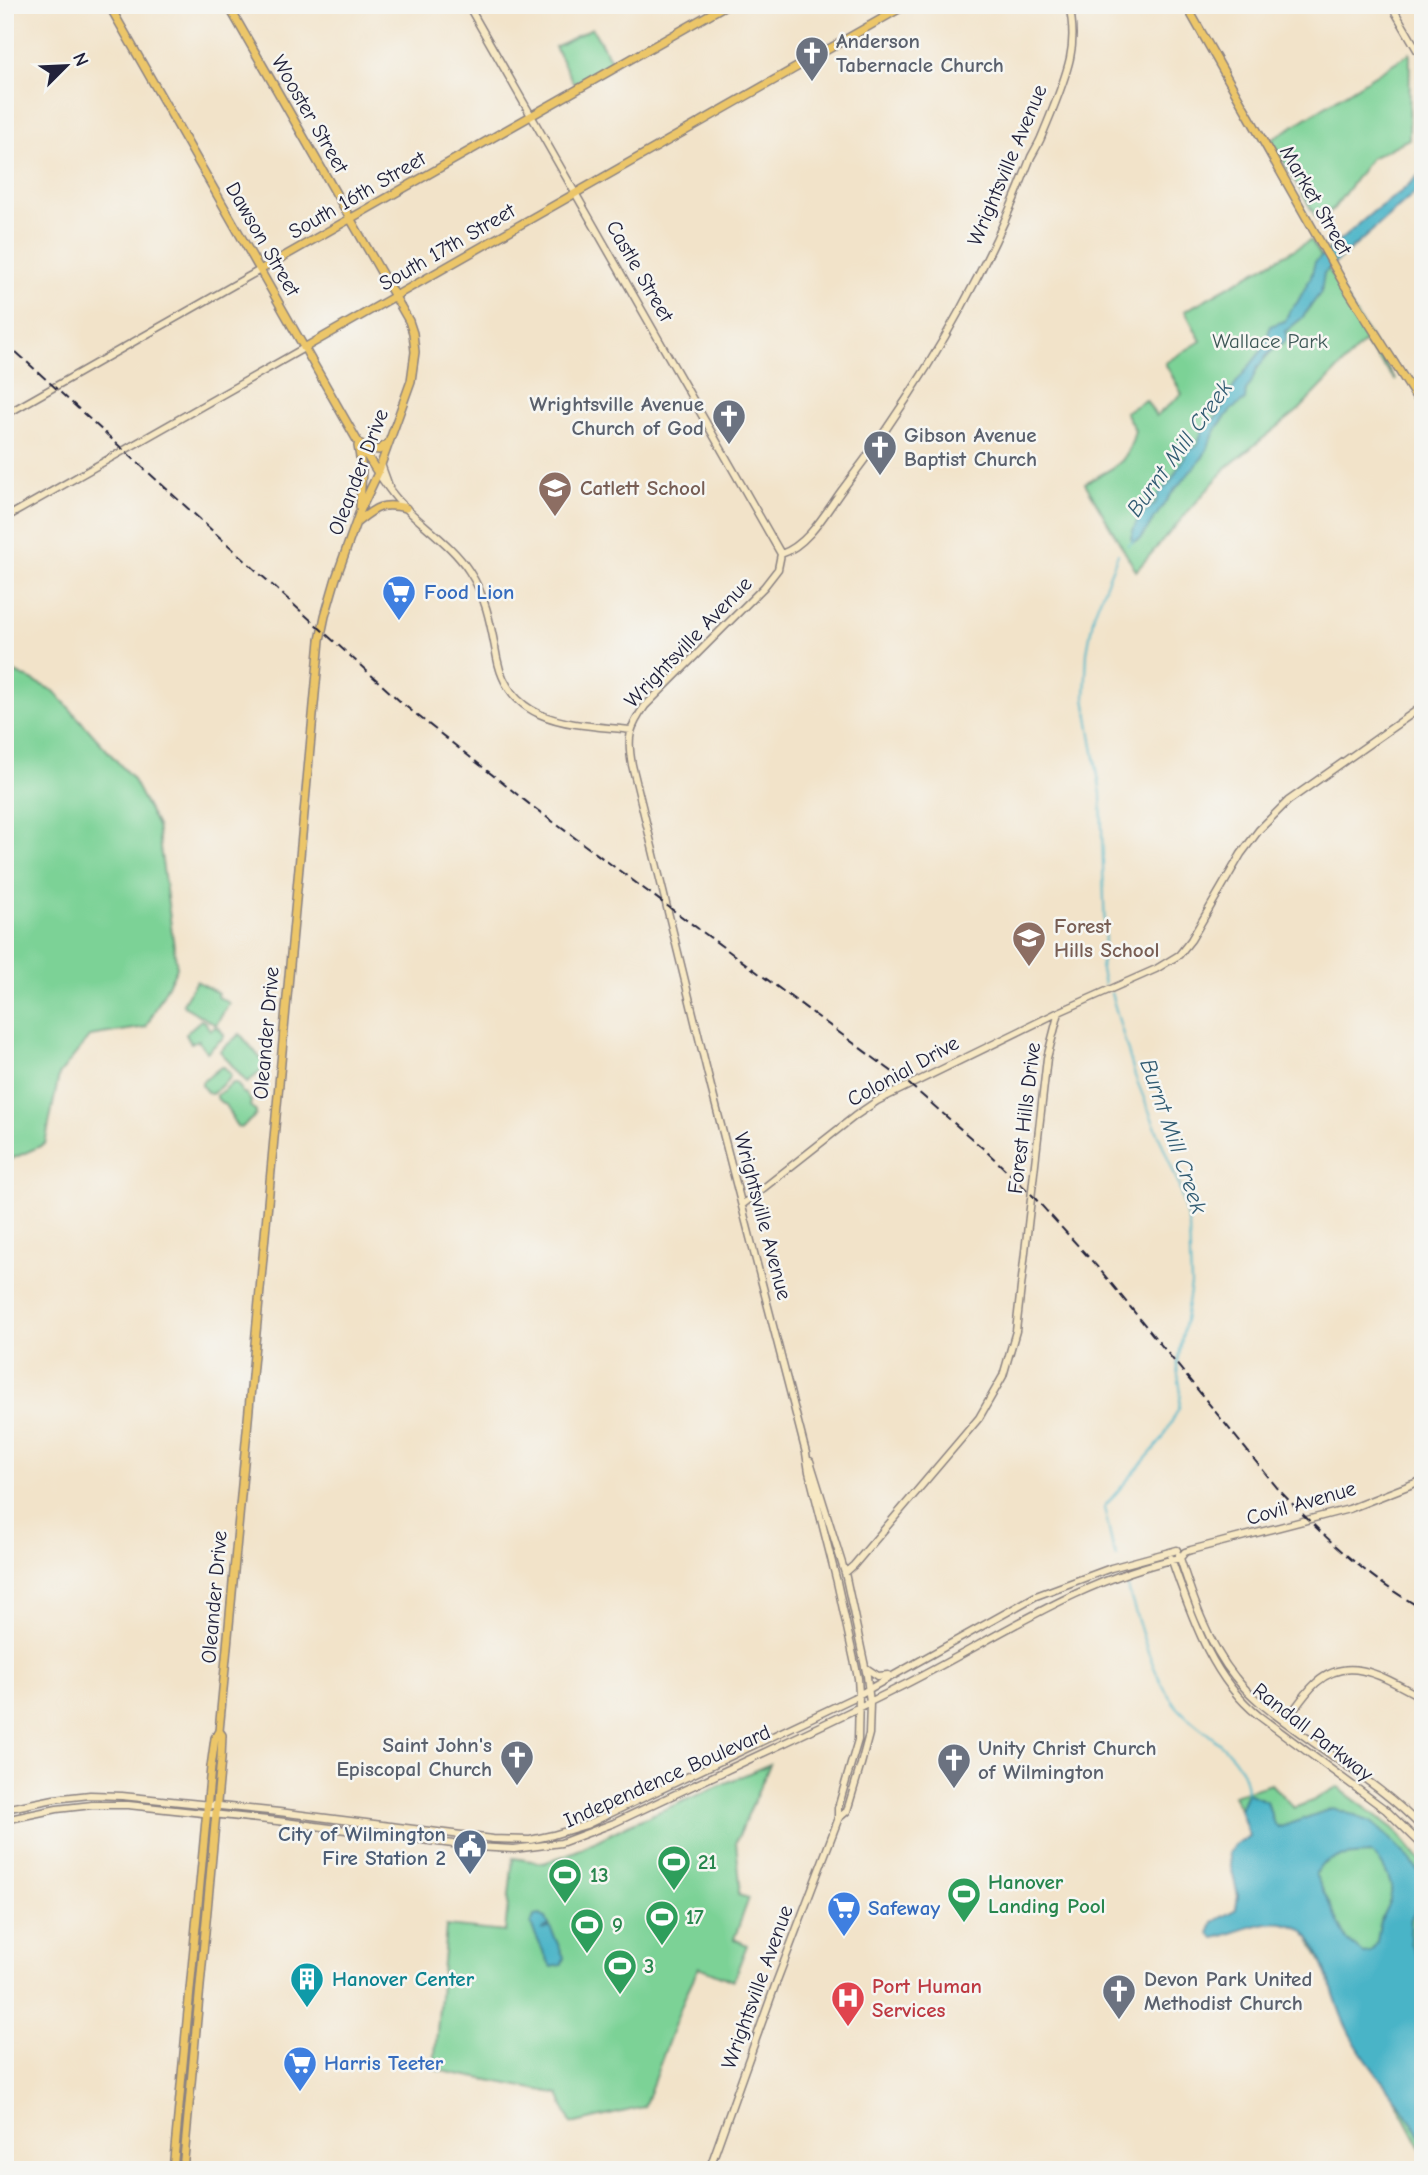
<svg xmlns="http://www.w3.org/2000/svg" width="1428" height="2175" font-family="'Comic Neue',sans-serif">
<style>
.green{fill:#7cd296;stroke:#4f7a68;stroke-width:2}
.water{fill:#4ab4c7;stroke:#366b81;stroke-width:2;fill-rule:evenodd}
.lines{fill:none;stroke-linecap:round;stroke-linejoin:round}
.stream{stroke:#4ab4c7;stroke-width:2}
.secondary-casing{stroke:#8a8282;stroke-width:9}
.primary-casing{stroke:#8a8282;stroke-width:10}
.secondary{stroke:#f7e8c3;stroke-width:6}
.primary{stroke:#ecc669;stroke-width:7}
.rail{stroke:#22223b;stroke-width:2;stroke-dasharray:10 5;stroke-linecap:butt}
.labels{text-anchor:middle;stroke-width:5;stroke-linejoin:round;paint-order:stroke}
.worship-label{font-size:21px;font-weight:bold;fill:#5b616d;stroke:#f6f6f2;text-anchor:start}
.street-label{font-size:21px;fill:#22223b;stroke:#f6f6f2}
.park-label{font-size:21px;fill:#3d5756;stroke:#f6f6f2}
.education-label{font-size:21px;font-weight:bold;fill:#785e54;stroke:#f6f6f2;text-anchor:start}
.shop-label{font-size:21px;font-weight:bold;fill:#366cbe;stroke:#f6f6f2;text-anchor:start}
.service-label{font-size:21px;font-weight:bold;fill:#4e5e75;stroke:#f6f6f2;text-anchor:end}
.leisure-label{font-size:21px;font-weight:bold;fill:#27864d;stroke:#f6f6f2;text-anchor:start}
.culture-label{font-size:21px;font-weight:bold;fill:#0d838f;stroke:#f6f6f2;text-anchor:start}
.health-label{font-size:21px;font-weight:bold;fill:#be3a42;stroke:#f6f6f2;text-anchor:start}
.water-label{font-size:23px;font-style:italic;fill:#325c73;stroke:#f6f6f2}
</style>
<rect width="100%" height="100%" fill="#f6f6f2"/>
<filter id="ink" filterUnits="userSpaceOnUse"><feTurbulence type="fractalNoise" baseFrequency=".0143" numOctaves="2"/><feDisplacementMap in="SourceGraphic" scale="14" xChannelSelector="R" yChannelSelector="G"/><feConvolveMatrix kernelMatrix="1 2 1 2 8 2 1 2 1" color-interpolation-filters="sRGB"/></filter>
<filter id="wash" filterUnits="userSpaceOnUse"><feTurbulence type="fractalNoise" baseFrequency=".00686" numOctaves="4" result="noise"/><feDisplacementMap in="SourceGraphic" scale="28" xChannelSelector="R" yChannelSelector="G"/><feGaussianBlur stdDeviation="1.57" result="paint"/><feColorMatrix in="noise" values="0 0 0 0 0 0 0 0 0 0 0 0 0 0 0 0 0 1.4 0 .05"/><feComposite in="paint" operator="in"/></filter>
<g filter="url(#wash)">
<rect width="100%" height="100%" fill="#f2e3c9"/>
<path class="green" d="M 592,28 L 612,62 L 574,84 L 555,47 Z
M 1410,53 L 1409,139 L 1371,158 L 1334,208 L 1318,221 L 1271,140 Z
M 1311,240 L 1396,381 L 1364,342 L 1300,409 L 1227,467 L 1136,571 L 1085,483 C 1115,466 1127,467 1135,430 L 1125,412 L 1146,400 L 1156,416 L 1182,394 L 1165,363 L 1201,341 L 1185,311 Z
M 5,667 L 54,691 L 132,778 L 157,826 L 177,968 L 146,1027 L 90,1036 L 59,1075 L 45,1144 L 5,1162 Z
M 196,981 L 218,993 L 217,996 L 229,1003 L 216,1025 L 184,1006 L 183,1003 Z
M 201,1020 L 205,1022 L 210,1030 L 215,1027 L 219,1028 L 224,1035 L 224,1037 L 207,1052 L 199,1042 L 199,1040 L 191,1043 L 186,1036 L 186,1033 Z
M 240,1034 L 267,1066 L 247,1083 L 220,1051 Z
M 221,1067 L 224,1067 L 231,1075 L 230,1078 L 212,1094 L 208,1093 L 202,1086 L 202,1082 Z
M 233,1083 L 236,1083 L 241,1089 L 242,1093 L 245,1093 L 251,1101 L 250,1106 L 256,1112 L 256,1115 L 241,1128 L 238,1127 C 232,1121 230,1112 225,1105 C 222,1103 219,1101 217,1098 L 217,1095 Z
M 770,1764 L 736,1842 L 740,1883 L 738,1895 L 749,1898 L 734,1939 L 747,1945 L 733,1981 L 699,1967 L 686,1994 L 644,2107 L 571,2124 L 559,2094 L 437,2070 L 434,2067 L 446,1926 L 505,1932 L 513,1858 L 544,1863 L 576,1851 L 628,1825 Z
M 1271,1784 L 1294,1808 L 1312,1801 L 1337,1787 L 1394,1829 L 1423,1864 L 1423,2152 L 1233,1795 Z"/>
<path class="water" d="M 1423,171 L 1423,186 L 1324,273 L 1321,292 L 1302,318 L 1286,331 L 1286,341 C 1275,346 1264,358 1257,369 C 1253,377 1252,384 1246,390 L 1245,400 L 1231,410 L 1218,426 L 1203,457 L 1171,494 L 1141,538 L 1133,542 L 1131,538 L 1133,531 L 1139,517 L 1155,504 L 1159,493 L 1169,484 L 1188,452 L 1198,445 L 1202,431 L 1220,413 L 1236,383 L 1266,345 L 1270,326 L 1285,321 L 1290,310 L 1297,303 L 1311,277 L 1315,262 L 1374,211 L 1402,191 Z
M 1247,1793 L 1267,1801 L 1273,1821 L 1278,1828 L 1333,1808 L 1371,1822 L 1385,1834 L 1409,1858 L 1423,1878 L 1423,1892 L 1411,1919 L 1410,1942 L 1423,1968 L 1423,2143 C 1403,2098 1361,2065 1342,2017 C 1333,1995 1319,1937 1297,1927 C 1269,1914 1242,1932 1214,1938 L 1209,1934 L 1213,1922 L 1236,1909 L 1238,1896 L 1228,1853 L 1236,1844 L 1249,1836 L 1240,1809 ZM 1372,1854 C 1382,1861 1393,1882 1391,1894 C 1390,1904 1383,1912 1381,1921 C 1376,1935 1381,1941 1370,1952 L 1363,1953 L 1347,1940 L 1315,1874 C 1324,1854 1354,1855 1372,1854 Z
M 539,1915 L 546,1918 L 549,1925 L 541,1930 L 550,1927 L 564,1957 L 562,1965 L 552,1967 L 549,1964 L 531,1925 L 534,1916 Z"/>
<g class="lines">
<path class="stream" d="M 1128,545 L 1133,541
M 1104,984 L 1101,970 L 1105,937 L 1101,794 L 1085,698 L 1087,652 L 1094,614 L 1118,554
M 1111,993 L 1135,1076 L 1178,1183 L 1189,1226 L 1191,1285 L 1177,1368 L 1181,1393 L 1179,1408 L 1162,1440 L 1104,1507 L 1113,1548 L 1117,1557
M 1126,1582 C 1138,1619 1149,1667 1171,1699 C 1193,1732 1247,1748 1247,1793"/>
</g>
</g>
<g filter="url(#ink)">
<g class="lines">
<g class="secondary-casing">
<path id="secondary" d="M 468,5 L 781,554
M 1391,5 L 1423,60
M 5,415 L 260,270
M 381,464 L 389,486
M 378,473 C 384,482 390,491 397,499 C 420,525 450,542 469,571 C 487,598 491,627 497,658 C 510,727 577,724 631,730
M 5,518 L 304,348
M 781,554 C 808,545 826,512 842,490 C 919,389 986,276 1031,157 C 1034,151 1038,145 1041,138 C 1051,113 1064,85 1070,58 C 1074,40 1073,23 1069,5
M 742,1205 L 855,1116 L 877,1101 L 1059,1012
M 810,1461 L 845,1573 L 867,1676 L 870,1703 L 869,1734 L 861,1764 L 847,1811 L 840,1817
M 1179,1555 C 1192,1596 1208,1644 1235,1677 C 1251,1698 1274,1714 1296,1730 C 1338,1761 1387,1790 1423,1829
M 1171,1558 C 1191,1614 1211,1678 1259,1716 L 1386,1810 L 1423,1846
M 1180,1558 L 1185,1552 L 1191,1550 L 1349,1509 L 1423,1480
M 845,1573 L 854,1565 L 979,1418 L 1003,1376 L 1016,1331 L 1047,1058 L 1059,1012 L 1156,969 L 1179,955 L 1191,940 L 1241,854 L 1259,830 L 1288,801 L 1423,706
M 866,1668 L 878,1676 L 888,1675
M 1285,1722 C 1295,1709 1304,1694 1316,1683 C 1351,1652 1389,1681 1423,1698
M 5,1809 L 54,1799 L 90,1795 L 122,1796 L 279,1812 L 493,1839 L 530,1840 L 553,1835 L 586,1825 L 853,1698 L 1036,1596 L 1111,1568 L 1177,1550
M 5,1820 L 57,1809 L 92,1805 L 128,1805 L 277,1821 L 476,1847 L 514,1849 L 561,1843 L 614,1823 C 710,1777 807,1734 902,1686 C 994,1640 1077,1580 1180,1558
M 709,2170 L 776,1983 L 838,1820 L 838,1808 L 858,1740 L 859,1694 L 858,1678 L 837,1582 L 809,1472 L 806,1453 L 711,1087 L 632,765 C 627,738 629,728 645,706 L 764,587 L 778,569 L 781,554"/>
</g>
<g class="primary-casing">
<path id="primary" d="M 109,5 L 358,442 L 378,473
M 1186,5 L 1344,284 L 1423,408
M 260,270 L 726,5
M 304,348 L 906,5
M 361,444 L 367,448 L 379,450 L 387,444
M 358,446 L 362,469 L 360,507
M 356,523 C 375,508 381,502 406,508
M 173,2170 L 211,1767 L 215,1738 L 219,1731 L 226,1658 L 320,640 L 325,616 L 336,578 L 360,511 L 378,473 L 411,381 L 415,352 L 413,333 L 409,321 L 228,5
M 183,2170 L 221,1759 L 222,1735 L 219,1731"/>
</g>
<use href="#secondary" class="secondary"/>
<use href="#primary" class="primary"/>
<path class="rail" d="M 5,342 L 403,704 L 533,807 L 909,1084 L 986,1151 L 1032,1195 L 1101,1271 L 1279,1490 C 1322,1535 1368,1579 1423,1609"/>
</g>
</g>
<defs>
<g id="church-pin" transform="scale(1.75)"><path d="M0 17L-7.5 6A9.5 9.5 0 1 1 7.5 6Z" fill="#6b7280" stroke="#f6f6f2"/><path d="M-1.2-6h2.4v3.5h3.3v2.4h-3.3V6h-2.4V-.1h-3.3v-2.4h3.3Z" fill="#fff"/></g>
<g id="school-pin" transform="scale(1.75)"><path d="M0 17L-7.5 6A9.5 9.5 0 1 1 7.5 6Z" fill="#8d6e63" stroke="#f6f6f2"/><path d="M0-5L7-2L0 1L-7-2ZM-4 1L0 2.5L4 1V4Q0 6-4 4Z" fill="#fff"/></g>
<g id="supermarket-pin" transform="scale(1.75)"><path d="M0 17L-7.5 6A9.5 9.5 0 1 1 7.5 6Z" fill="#3f7fe0" stroke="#f6f6f2"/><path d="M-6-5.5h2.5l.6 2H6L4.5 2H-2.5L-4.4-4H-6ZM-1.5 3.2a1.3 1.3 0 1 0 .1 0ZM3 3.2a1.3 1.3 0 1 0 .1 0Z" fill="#fff"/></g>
<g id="civic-pin" transform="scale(1.75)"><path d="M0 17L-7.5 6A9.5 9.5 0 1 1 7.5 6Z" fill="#5c6f8a" stroke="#f6f6f2"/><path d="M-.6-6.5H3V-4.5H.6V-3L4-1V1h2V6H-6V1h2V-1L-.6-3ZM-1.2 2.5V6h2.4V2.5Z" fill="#fff"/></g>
<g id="stadium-pin" transform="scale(1.75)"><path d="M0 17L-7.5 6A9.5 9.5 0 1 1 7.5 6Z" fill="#2e9e5b" stroke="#f6f6f2"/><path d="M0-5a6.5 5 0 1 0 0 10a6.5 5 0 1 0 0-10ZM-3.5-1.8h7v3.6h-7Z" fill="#fff"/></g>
<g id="building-pin" transform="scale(1.75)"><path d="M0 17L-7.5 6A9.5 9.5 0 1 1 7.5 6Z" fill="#0f9aa8" stroke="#f6f6f2"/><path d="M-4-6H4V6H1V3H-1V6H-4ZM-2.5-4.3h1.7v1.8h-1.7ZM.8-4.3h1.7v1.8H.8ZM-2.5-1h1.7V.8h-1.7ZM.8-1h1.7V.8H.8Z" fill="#fff"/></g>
<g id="hospital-pin" transform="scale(1.75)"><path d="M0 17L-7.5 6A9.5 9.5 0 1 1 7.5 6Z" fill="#e0444e" stroke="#f6f6f2"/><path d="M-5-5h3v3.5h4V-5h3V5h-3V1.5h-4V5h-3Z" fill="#fff"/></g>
</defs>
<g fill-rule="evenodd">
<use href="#church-pin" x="812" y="53"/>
<use href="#church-pin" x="729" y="416"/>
<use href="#church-pin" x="880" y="447"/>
<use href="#school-pin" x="555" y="488"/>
<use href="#supermarket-pin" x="399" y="592"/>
<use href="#school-pin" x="1029" y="938"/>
<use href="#church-pin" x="517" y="1757"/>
<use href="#church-pin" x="954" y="1760"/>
<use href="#civic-pin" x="470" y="1846"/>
<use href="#stadium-pin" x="674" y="1862"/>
<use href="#stadium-pin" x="565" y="1875"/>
<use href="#stadium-pin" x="964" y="1894"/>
<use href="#supermarket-pin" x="844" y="1908"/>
<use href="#stadium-pin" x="662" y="1917"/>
<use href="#stadium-pin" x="587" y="1925"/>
<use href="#stadium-pin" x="620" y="1966"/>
<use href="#building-pin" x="307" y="1979"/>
<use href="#church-pin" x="1119" y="1991"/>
<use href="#hospital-pin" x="848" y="1998"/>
<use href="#supermarket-pin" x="300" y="2063"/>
</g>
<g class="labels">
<g class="worship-label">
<text x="836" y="48">Anderson<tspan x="836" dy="24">Tabernacle Church</tspan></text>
<text x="704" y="411" text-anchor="end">Wrightsville Avenue<tspan x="704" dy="24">Church of God</tspan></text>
<text x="904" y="442">Gibson Avenue<tspan x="904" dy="24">Baptist Church</tspan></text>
<text x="492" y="1752" text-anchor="end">Saint John's<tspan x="492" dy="24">Episcopal Church</tspan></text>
<text x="978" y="1755">Unity Christ Church<tspan x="978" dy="24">of Wilmington</tspan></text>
<text x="1144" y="1986">Devon Park United<tspan x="1144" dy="24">Methodist Church</tspan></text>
</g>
<g class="street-label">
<text transform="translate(310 114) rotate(60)" y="7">Wooster Street</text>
<text transform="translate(1007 165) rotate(-67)" y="7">Wrightsville Avenue</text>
<text transform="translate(357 195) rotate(-30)" y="7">South 16th Street</text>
<text transform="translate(1316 200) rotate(60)" y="7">Market Street</text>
<text transform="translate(263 239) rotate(60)" y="7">Dawson Street</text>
<text transform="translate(447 247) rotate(-30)" y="7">South 17th Street</text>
<text transform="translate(640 271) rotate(60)" y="7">Castle Street</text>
<text transform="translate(358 472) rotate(-69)" y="7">Oleander Drive</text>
<text transform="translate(688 642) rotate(-46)" y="7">Wrightsville Avenue</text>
<text transform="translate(266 1033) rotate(-85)" y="7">Oleander Drive</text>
<text transform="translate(903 1071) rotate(-29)" y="7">Colonial Drive</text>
<text transform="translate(1024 1118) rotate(-83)" y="7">Forest Hills Drive</text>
<text transform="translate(763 1216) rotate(75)" y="7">Wrightsville Avenue</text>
<text transform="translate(1301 1503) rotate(-16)" y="7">Covil Avenue</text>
<text transform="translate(214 1597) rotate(-85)" y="7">Oleander Drive</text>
<text transform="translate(1313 1732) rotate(38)" y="7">Randall Parkway</text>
<text transform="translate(667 1776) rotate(-24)" y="7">Independence Boulevard</text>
<text transform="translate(757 1987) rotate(-70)" y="7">Wrightsville Avenue</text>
</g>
<g class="park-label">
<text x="1270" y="348">Wallace Park</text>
</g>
<g class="education-label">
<text x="580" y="495">Catlett School</text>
<text x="1054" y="933">Forest<tspan x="1054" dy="24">Hills School</tspan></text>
</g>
<g class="shop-label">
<text x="424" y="599">Food Lion</text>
<text x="868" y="1915">Safeway</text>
<text x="324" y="2070">Harris Teeter</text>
</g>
<g class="service-label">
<text x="446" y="1841">City of Wilmington<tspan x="446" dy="24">Fire Station 2</tspan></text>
</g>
<g class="leisure-label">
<text x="698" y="1869">21</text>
<text x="590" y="1882">13</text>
<text x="988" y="1889">Hanover<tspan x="988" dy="24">Landing Pool</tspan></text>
<text x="686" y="1924">17</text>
<text x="612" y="1932">9</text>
<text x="644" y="1973">3</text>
</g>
<g class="culture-label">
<text x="332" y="1986">Hanover Center</text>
</g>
<g class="health-label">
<text x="872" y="1993">Port Human<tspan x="872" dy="24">Services</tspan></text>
</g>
<g class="water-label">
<text transform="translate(1179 448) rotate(-54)" y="8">Burnt Mill Creek</text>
<text transform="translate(1174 1136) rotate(71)" y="8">Burnt Mill Creek</text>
</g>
</g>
<rect width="1428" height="2175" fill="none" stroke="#f6f6f2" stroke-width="28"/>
<g transform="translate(66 66) rotate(66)" stroke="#f6f6f2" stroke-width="5" paint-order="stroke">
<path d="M0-5L12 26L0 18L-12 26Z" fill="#22223b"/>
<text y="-10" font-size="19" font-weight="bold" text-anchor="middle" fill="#22223b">N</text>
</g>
</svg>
